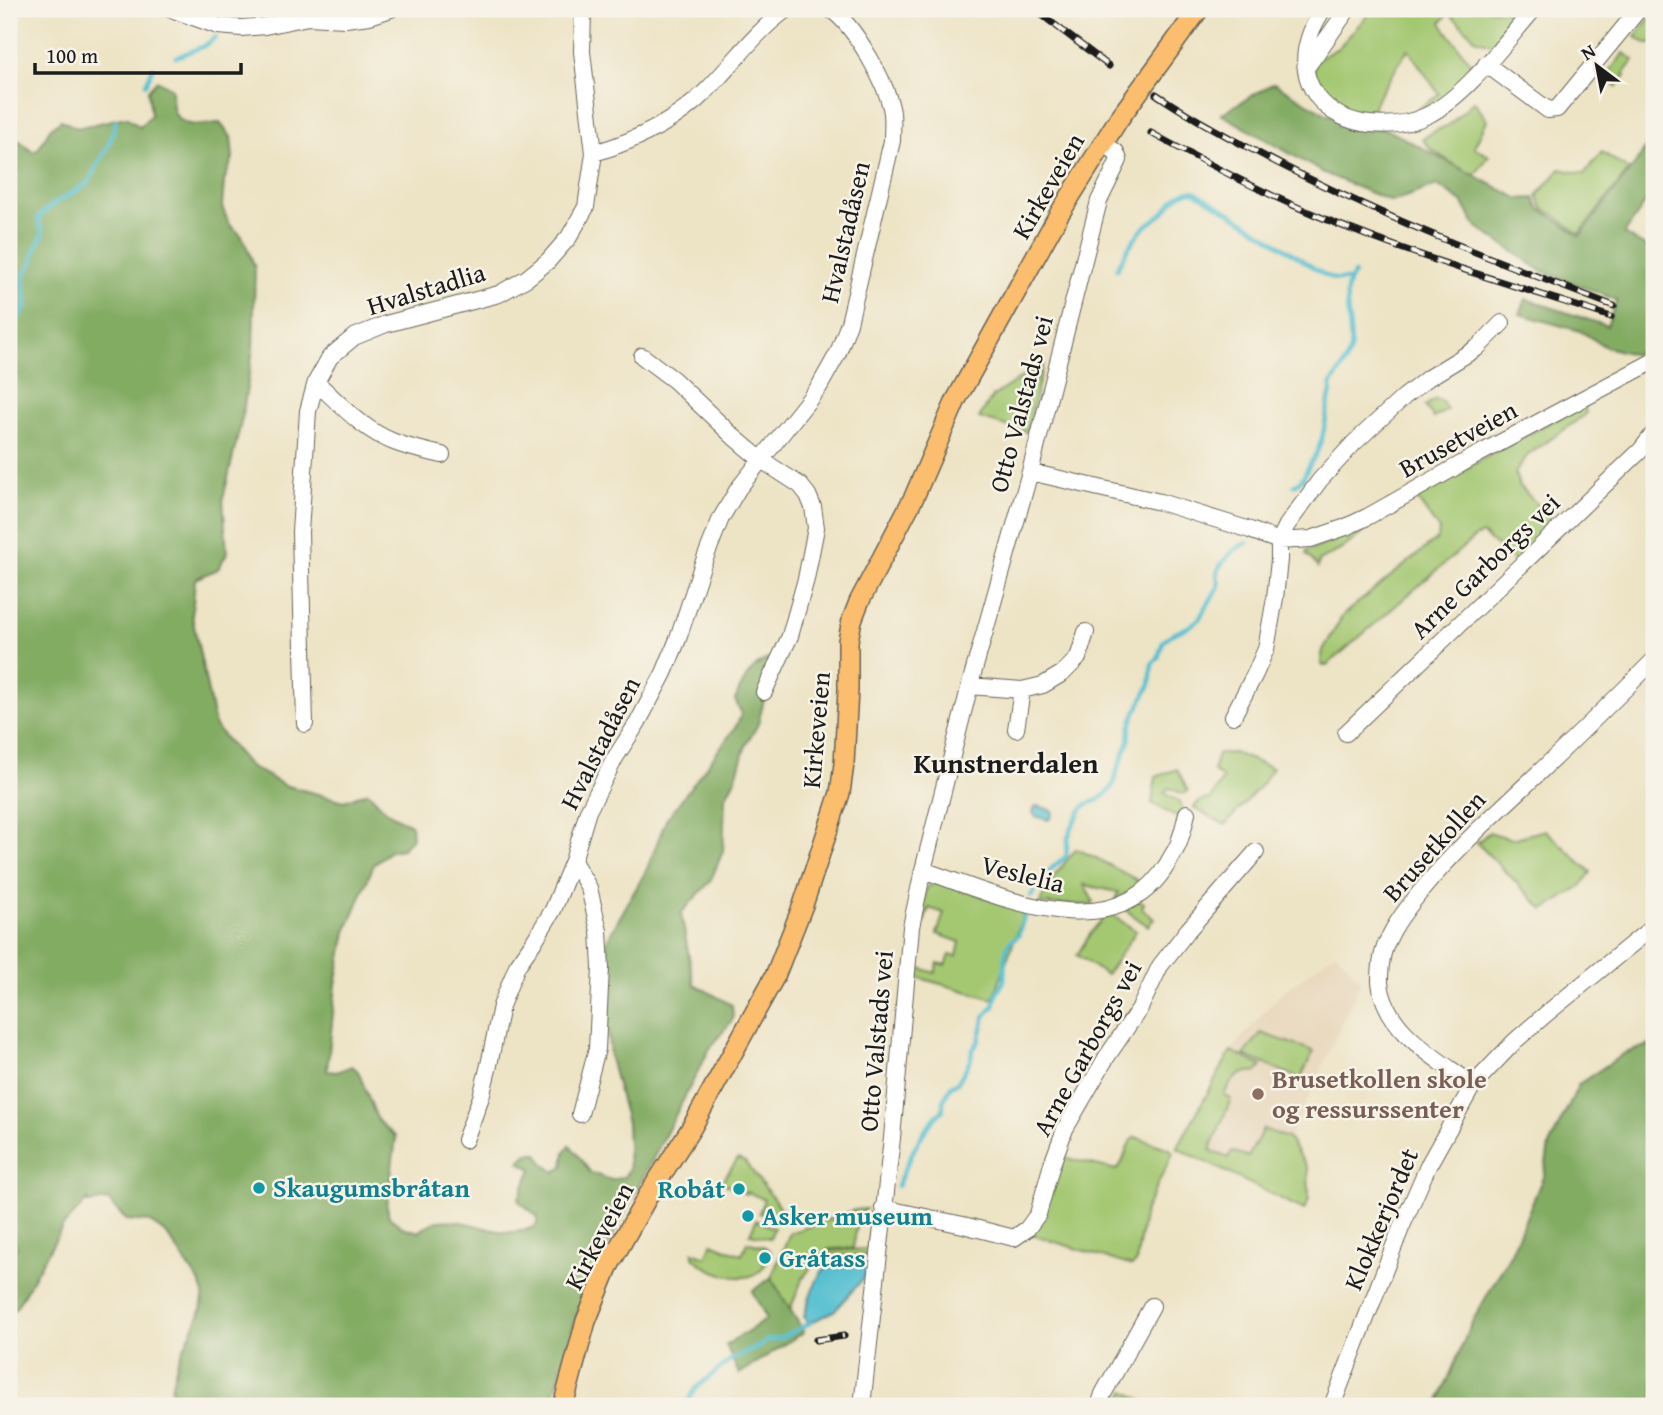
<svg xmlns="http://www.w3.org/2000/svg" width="1663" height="1415" font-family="'Gentium Book Plus',serif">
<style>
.built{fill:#e6d4b7}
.green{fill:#a4c872;stroke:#607247;stroke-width:2}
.forest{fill:#83ac64;stroke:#506440;stroke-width:2}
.water{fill:#54bfd0;stroke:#386e76;stroke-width:2}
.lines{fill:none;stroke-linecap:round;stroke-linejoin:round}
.stream{stroke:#54bfd0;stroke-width:4.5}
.minor-casing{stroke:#656257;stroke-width:18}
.major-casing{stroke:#656257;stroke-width:22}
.minor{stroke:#fff;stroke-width:16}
.major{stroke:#fbbd6e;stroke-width:19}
.rail-casing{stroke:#1c1c1c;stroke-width:7}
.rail{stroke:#f7f3e8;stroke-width:4.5;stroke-dasharray:13;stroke-linecap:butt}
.education-dot{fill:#8d6e63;stroke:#f7f3e8;stroke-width:2.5}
.culture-dot{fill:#0f9aa8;stroke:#f7f3e8;stroke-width:2.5}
.labels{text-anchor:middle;stroke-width:5;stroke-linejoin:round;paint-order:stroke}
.street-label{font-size:26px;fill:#1c1c1c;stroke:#f7f3e8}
.education-label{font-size:26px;font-weight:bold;fill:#785e54;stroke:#f7f3e8;text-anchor:start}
.culture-label{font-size:26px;font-weight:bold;fill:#0d838f;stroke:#f7f3e8;text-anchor:start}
.neighbourhood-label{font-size:28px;font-weight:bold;fill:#1c1c1c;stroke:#f7f3e8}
</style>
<rect width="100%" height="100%" fill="#f7f3e8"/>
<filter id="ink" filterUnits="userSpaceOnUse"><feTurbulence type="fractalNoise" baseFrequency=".0143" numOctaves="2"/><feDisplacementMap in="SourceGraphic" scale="14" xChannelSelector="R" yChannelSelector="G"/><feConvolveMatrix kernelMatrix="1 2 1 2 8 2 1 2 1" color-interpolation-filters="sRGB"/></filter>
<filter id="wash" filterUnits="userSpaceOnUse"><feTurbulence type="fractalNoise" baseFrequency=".00686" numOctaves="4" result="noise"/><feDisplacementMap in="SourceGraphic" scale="28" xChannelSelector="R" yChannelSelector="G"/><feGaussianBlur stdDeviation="1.57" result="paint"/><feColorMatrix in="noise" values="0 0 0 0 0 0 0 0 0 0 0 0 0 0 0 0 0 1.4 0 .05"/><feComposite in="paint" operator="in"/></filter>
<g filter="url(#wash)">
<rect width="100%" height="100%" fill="#ede3c5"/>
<path class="built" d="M 1336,952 L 1361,981 L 1290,1138 L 1308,1169 L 1309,1199 L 1304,1210 L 1177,1148 L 1231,1051 L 1279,995 Z"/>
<path class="green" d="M 1361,9 L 1504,9 L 1515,21 L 1496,45 L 1477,40 L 1449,13 L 1441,23 L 1474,68 L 1439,104 L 1416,112 L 1417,110 L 1439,94 L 1408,49 L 1379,95 L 1371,113 L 1389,114 L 1391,116 L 1390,118 L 1348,116 L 1314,84 L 1314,61 L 1338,48 L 1368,15 Z
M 1650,18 L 1654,22 L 1654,41 L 1652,44 L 1646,44 L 1635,36 Z
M 1624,53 L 1634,60 L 1624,73 L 1626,75 L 1616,87 L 1604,78 Z
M 1474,101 L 1487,120 L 1474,147 L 1489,156 L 1473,177 L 1431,149 L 1422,139 L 1437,130 L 1449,125 Z
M 1602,152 L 1629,170 L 1579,234 L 1555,215 L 1543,209 L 1537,196 L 1560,169 L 1584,174 Z
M 1043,365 L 1027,432 L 979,418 L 992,397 L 1034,369 Z
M 1436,399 L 1442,402 L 1447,410 L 1434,418 L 1425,406 Z
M 1584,404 L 1586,414 L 1527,456 L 1515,473 L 1519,485 L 1556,525 L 1517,563 L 1482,534 L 1475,537 L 1326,666 L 1323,666 L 1321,661 L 1323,650 L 1343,615 L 1438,538 L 1439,530 L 1415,496 Z
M 1379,517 L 1377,521 L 1342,549 L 1319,561 L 1318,567 L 1306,554 L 1307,551 L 1333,541 L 1336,537 Z
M 1234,753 L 1272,768 L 1263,783 L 1225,825 L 1194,808 C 1198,800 1203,799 1211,799 L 1223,778 L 1213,771 L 1218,754 Z
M 1177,769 L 1188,791 L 1187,792 L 1183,794 L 1169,788 L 1164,793 L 1180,802 L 1182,809 L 1181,820 L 1152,803 L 1156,777 Z
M 1545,830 L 1591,872 L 1581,886 L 1544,910 L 1477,843 L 1489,832 L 1512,839 Z
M 1076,849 L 1094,857 L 1146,885 L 1116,899 L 1118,892 L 1084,885 L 1093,901 L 1093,905 L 1040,904 C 1046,883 1063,866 1076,849 Z
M 939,882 L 1025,910 L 993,999 L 913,976 L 914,966 L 935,973 L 938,963 L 946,965 L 950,955 L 957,956 L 960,942 L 937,934 L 944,913 L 929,908 L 924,922 L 920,921 L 927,887 Z
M 1138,900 L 1144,903 L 1142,908 L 1154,919 L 1148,926 L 1124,909 Z
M 1112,915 L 1136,931 L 1106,975 L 1077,955 C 1086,942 1096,919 1112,915 Z
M 1261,1033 L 1314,1051 L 1301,1077 L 1299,1078 L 1244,1055 Z
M 1231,1051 L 1262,1066 L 1257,1072 C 1239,1070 1231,1080 1224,1095 L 1231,1099 L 1210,1150 L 1228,1158 L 1232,1151 L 1248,1157 L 1263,1129 L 1288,1138 L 1308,1169 L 1309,1199 L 1304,1210 L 1177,1148 Z
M 1135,1137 L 1170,1149 L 1173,1153 L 1145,1210 L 1136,1263 L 1132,1266 L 1027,1233 L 1058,1156 L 1116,1170 C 1127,1162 1124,1145 1135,1137 Z
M 738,1159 L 745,1162 L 782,1210 L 780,1218 L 764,1215 L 759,1213 L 764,1199 L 747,1192 L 746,1194 L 723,1183 L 722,1181 Z
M 866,1209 L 858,1220 L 853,1248 L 829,1249 L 811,1267 L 802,1280 L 790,1310 L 771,1278 L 790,1233 L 855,1210 Z
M 877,1209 L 871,1256 L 829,1255 L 829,1251 L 867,1249 C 870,1241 871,1221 869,1213 Z
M 756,1220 L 774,1228 L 770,1238 L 750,1234 Z
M 747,1242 L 765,1247 L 771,1252 C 768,1258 765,1267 760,1271 C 741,1286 708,1271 693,1257 L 693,1252 L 706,1257 L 712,1243 L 742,1255 Z
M 1125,1391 L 1153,1406 L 1119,1406 Z"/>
<path class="forest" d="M 157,80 L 172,89 C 172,96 172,106 174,112 C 182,130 205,124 220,123 L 231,137 L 233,158 L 224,181 L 222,207 L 229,224 L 242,236 L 255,267 L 253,350 L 242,418 L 223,499 L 227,553 L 218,569 L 195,579 L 192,616 L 215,726 L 248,765 L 284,785 L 344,801 L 368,792 L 387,812 L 411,825 L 412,838 L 402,849 L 390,851 L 374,864 L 346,932 L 336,984 L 327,1071 L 337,1072 L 352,1066 L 358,1071 L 378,1121 L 396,1137 L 387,1206 L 389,1217 L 402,1227 L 419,1232 C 424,1228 431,1222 438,1221 C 473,1216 499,1244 536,1226 L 538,1218 C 532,1209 525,1209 518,1200 L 532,1169 L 519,1162 L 529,1153 L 538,1153 L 542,1162 L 555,1172 L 563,1166 L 565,1152 L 570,1145 L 591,1173 L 611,1180 L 624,1177 L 629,1169 L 627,1123 L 610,1058 L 603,960 L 608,938 L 647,869 L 666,820 L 735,728 L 742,714 L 735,700 C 741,685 752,663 769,659 L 773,664 L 758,724 L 746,745 L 736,777 L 725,798 L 723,851 L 710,882 L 681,913 L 694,984 L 732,1005 L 733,1019 L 710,1048 L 596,1269 L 577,1314 L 551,1406 L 177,1406 L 171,1389 L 177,1363 L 201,1311 L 204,1293 L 200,1283 L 167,1235 L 150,1222 L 126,1220 L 108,1200 L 88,1203 L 88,1199 L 63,1226 L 16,1308 L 9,1313 L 9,1261 L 17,1247 L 15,1243 L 9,1246 L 9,123 L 15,137 L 33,152 L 39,148 L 50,129 L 61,120 L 77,128 L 126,117 L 140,127 L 151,115 L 148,90 Z
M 1274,83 L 1328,115 L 1388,130 L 1519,199 L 1534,198 L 1540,210 L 1550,215 L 1580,236 L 1638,160 L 1654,134 L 1654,190 L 1624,234 L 1654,251 L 1654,335 L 1636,355 L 1606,347 L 1580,331 L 1520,314 L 1526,299 L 1607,326 L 1617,300 L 1542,271 L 1477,227 L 1462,202 L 1437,185 L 1392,202 L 1324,173 L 1221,114 Z
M 1650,1045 L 1654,1045 L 1654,1406 L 1437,1406 L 1471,1324 L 1511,1253 L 1544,1175 L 1549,1146 L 1579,1084 L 1625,1053 Z
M 771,1278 L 804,1332 L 739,1374 L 726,1345 L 767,1319 L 752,1291 Z"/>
<path class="water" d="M 1038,806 L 1051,810 L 1053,813 L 1051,818 L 1048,820 L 1035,816 L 1033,812 L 1035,807 Z
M 852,1263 L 865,1267 L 866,1272 L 864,1278 L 834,1311 L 810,1323 L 804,1317 C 807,1304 817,1271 829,1266 C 835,1263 845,1264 852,1263 Z"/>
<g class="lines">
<path class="stream" d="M 176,57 L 204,46 L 216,37
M 146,84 L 153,68
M 1117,269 C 1123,256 1131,242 1141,231 C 1147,224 1156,219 1163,213 C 1174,202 1177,191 1194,191 L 1253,227 L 1323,274 L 1334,279 L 1348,280
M 9,333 L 26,307 L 24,275 L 32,262 L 36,248 L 43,234 L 38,218 L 51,206 L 88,183 L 110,142 L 116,121
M 1294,485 C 1304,480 1305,473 1310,464 C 1315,456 1320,447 1322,438 C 1325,426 1327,413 1329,400 C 1331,393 1332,391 1331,384 C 1337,377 1348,359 1350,350 C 1354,327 1338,291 1354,274
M 1031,896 C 1040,881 1052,866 1066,857 L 1068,838 L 1074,822 L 1081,810 L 1087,804 L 1098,800 L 1106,794 L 1110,790 L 1115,781 L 1117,771 L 1129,741 L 1130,729 L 1135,713 L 1150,685 L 1152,664 L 1158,658 L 1163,642 L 1169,636 L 1190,626 L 1199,619 L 1219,586 C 1219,584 1217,575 1217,574 C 1219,562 1237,546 1247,543
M 897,1186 C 909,1160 920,1130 943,1110 L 943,1101 L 951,1086 L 958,1082 L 971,1059 L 972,1051 L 979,1041 L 985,1016 L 994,1006 L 997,993 L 1004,981 L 1005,955 L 1008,944 L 1018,936 L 1024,916
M 685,1406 L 697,1387 L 732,1359 L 760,1346 L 768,1340 L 781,1338 L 810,1323"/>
</g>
</g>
<g filter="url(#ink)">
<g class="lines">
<g class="minor-casing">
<path id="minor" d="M 171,9 L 218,26 L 242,28 L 265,26 L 308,17 L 345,19 L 370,16 L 391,9
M 1323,9 C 1318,18 1312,27 1309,38 C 1294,83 1325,120 1370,124 C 1389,126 1410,124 1428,115 C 1467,95 1505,42 1534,9
M 1486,64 L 1548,110 L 1557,109 L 1639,9
M 1306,68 L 1348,9
M 594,153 C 635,141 677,121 707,90 C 734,63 756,31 787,9
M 642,356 L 674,380 L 735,438 L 760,459 L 800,485 L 808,495 L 813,507 L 816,528 L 806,579 L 790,636 L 764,692
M 316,382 C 340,404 363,430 394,442 C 409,448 426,451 442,455
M 1030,472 L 1160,502 L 1250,530 L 1279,541 L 1311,539 L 1346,527 L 1367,517 L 1477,455 L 1654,361
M 970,686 L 1022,690 L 1043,685 L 1063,673 L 1078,658 L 1086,632
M 1233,716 L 1255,674 L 1266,649 L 1275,598 L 1279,560 L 1279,541 L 1287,525 L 1320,480 L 1354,443 L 1404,397 L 1428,378 L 1477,348 L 1502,323
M 305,724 L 300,532 L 308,411 L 316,382 L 330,357 L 354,337 L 386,324 L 499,294 L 527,278 L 548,261 L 569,237 L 586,207 L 594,153 L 582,52 L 583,9
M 1016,729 L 1022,690
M 1346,733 L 1641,450 L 1654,433
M 573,861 L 589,888 L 599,931 L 601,968 L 597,1049 L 580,1114
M 923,870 C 996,895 1116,953 1168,863 C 1172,855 1178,848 1180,839 C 1183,831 1185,822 1187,813
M 1473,1085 C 1438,1059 1384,1031 1380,982 C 1380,969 1382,951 1388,940 C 1395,924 1406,910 1417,896 C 1442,865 1469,838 1498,811 C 1551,762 1603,711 1654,660
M 465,1140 L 481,1097 L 489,1065 L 501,1006 L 517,966 L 533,943 L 553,910 L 573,861 L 588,811 L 615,758 L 638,722 L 664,673 L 678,639 L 702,566 L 721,518 L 738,489 L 819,387 L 838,353 L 849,323 L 892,141 C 892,132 893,122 892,113 C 888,85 854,24 830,9
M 883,1208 L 963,1225 L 1014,1238 L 1027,1229 L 1038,1214 L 1052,1164 L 1065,1129 L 1106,1058 L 1140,1008 L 1160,966 L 1188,930 L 1256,852
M 862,1406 L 892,1138 L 911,927 L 923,870 L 972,677 L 1030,472 L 1099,201 L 1119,160 L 1116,152 L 1103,143
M 1099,1406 L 1103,1394 L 1152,1306
M 1332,1406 L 1401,1228 L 1429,1164 L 1473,1085 L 1515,1041 L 1546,1014 L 1654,926"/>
</g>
<g class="major-casing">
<path id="major" d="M 563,1406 L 586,1321 L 608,1267 L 649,1194 L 692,1127 L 754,1014 L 775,976 L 803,905 L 840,793 L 844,764 L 848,690 L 848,641 L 852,620 L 859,602 L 914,497 L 956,400 L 1058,216 L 1118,120 L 1199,9"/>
</g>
<use href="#minor" class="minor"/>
<use href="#major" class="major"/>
<g class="rail-casing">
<path id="rail" d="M 1034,9 L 1109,66
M 1156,94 C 1187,115 1220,133 1253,150 C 1370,213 1491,259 1614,306
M 1151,133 C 1206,163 1261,192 1318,216 C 1413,256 1513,285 1611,317
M 816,1340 L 844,1336"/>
</g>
<use href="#rail" class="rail"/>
</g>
</g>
<circle class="education-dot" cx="1258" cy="1094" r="7"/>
<g class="culture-dot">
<circle cx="259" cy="1188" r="7"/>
<circle cx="739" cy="1189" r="7"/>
<circle cx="748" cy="1216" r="7"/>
<circle cx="765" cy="1258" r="7"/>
</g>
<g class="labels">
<g class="street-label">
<text transform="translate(1048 186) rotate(-60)" y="9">Kirkeveien</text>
<text transform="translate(845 232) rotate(-77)" y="9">Hvalstadåsen</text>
<text transform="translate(426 289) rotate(-17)" y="9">Hvalstadlia</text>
<text transform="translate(1021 404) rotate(-75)" y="9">Otto Valstads vei</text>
<text transform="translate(1458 439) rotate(-29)" y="9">Brusetveien</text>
<text transform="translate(1485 566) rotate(-44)" y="9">Arne Garborgs vei</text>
<text transform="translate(816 730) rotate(-85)" y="9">Kirkeveien</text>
<text transform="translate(600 743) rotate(-63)" y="9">Hvalstadåsen</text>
<text transform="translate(1434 846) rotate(-48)" y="9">Brusetkollen</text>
<text transform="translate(1023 874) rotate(14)" y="9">Veslelia</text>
<text transform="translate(876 1041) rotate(-85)" y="9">Otto Valstads vei</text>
<text transform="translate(1087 1048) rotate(-61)" y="9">Arne Garborgs vei</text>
<text transform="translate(1381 1219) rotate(-67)" y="9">Klokkerjordet</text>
<text transform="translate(599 1236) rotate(-62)" y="9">Kirkeveien</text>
</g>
<g class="education-label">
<text x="1272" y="1088">Brusetkollen skole<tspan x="1272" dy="30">og ressurssenter</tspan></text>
</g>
<g class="culture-label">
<text x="273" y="1197">Skaugumsbråtan</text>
<text x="725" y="1198" text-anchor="end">Robåt</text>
<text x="762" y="1225">Asker museum</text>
<text x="779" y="1267">Gråtass</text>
</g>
<g class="neighbourhood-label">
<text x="1006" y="773">Kunstnerdalen</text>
</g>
</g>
<rect width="1663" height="1415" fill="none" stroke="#f7f3e8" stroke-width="35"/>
<g transform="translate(1597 66) rotate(328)" stroke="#f7f3e8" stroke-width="5" paint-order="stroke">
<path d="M0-5L12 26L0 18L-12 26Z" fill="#1c1c1c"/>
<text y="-10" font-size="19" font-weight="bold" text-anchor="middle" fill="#1c1c1c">N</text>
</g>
<path d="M35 63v10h206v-10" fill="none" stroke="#1c1c1c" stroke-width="3.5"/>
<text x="46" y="63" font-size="21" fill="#1c1c1c" stroke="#f7f3e8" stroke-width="5" paint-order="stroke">100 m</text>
</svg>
